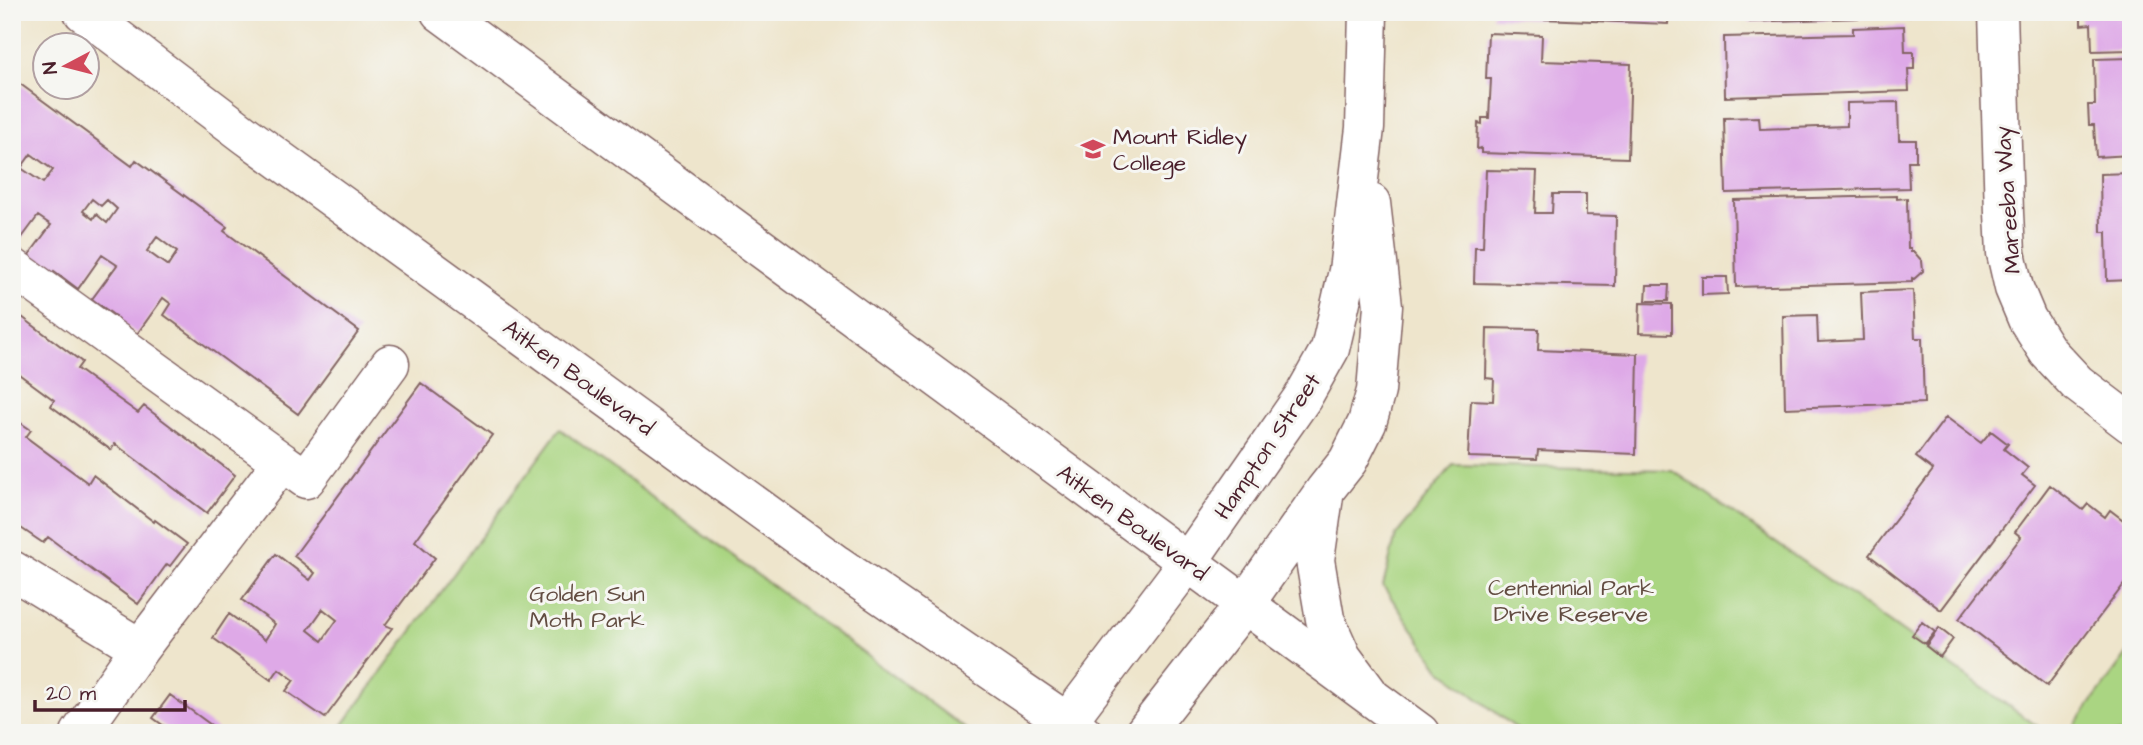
<svg xmlns="http://www.w3.org/2000/svg" width="2143" height="745" font-family="'Architects Daughter',sans-serif">
<style>
.green{fill:#aad582;stroke:#7a7a56;stroke-width:2}
.building{fill:#dea9e7;fill-rule:evenodd}
.lines{fill:none;stroke-linecap:round;stroke-linejoin:round}
.minor-casing{stroke:#836463;stroke-width:41}
.major-casing{stroke:#836463;stroke-width:41}
.minor{stroke:#fff;stroke-width:38}
.major{stroke:#fff;stroke-width:38}
.labels{text-anchor:middle;stroke-width:6;stroke-linejoin:round;paint-order:stroke}
.poi-label{font-size:23px;fill:#4a1f2b;stroke:#f6f6f2;text-anchor:start}
.street-label{font-size:23px;fill:#4a1f2b;stroke:#f6f6f2}
.park-label{font-size:23px;fill:#624c41;stroke:#f6f6f2}
</style>
<rect width="100%" height="100%" fill="#f6f6f2"/>
<filter id="ink" filterUnits="userSpaceOnUse"><feTurbulence type="fractalNoise" baseFrequency=".0143" numOctaves="2"/><feDisplacementMap in="SourceGraphic" scale="14" xChannelSelector="R" yChannelSelector="G"/><feConvolveMatrix kernelMatrix="1 2 1 2 8 2 1 2 1" color-interpolation-filters="sRGB"/></filter>
<filter id="wash" filterUnits="userSpaceOnUse"><feTurbulence type="fractalNoise" baseFrequency=".00686" numOctaves="4" result="noise"/><feDisplacementMap in="SourceGraphic" scale="28" xChannelSelector="R" yChannelSelector="G"/><feGaussianBlur stdDeviation="1.57" result="paint"/><feColorMatrix in="noise" values="0 0 0 0 0 0 0 0 0 0 0 0 0 0 0 0 0 1.4 0 .05"/><feComposite in="paint" operator="in"/></filter>
<g filter="url(#wash)">
<rect width="100%" height="100%" fill="#eee5cc"/>
<path class="green" d="M 560,429 L 971,733 L 337,733 Z
M 1453,465 L 1672,470 L 2047,733 L 1522,733 L 1440,669 L 1383,586 L 1396,535 Z
M 2131,649 L 2131,733 L 2069,733 Z"/>
<g id="blocks">
<path class="building" d="M 1493,12 L 1669,12 L 1668,24 L 1492,17 Z
M 1749,12 L 1911,12 L 1911,16 L 1749,22 Z
M 2081,12 L 2131,12 L 2131,50 L 2092,51 L 2091,24 L 2081,25 Z
M 1904,26 L 1905,52 L 1914,52 L 1914,69 L 1908,69 L 1909,91 L 1725,97 L 1724,37 L 1853,34 L 1853,28 Z
M 1488,33 L 1542,35 L 1541,61 L 1631,64 L 1628,158 L 1481,153 L 1481,148 L 1477,149 L 1478,123 L 1482,124 L 1482,118 L 1489,118 L 1491,79 L 1486,79 Z
M 2131,58 L 2131,155 L 2096,157 L 2094,125 L 2089,125 L 2088,105 L 2095,105 L 2094,59 Z
M 12,78 L 132,166 L 136,160 L 227,227 L 224,231 L 359,331 L 298,414 L 164,315 L 171,304 L 163,298 L 137,334 L 114,317 L 115,316 L 92,299 L 117,265 L 102,255 L 78,289 L 54,271 L 50,277 L 26,259 L 51,225 L 38,216 L 12,251 ZM 31,154 L 53,170 L 43,183 L 21,168 ZM 92,199 L 101,206 L 107,200 L 117,209 L 107,223 L 96,214 L 93,219 L 83,211 ZM 157,237 L 177,252 L 168,266 L 147,251 Z
M 1898,102 L 1899,140 L 1916,140 L 1916,161 L 1908,161 L 1909,188 L 1726,193 L 1724,118 L 1759,117 L 1760,129 L 1847,126 L 1847,103 Z
M 1486,170 L 1537,171 L 1535,213 L 1552,213 L 1553,194 L 1586,194 L 1586,215 L 1616,216 L 1615,286 L 1474,283 L 1475,247 L 1483,247 Z
M 2131,173 L 2131,280 L 2107,281 L 2106,232 L 2101,232 L 2100,174 Z
M 1897,196 L 1897,199 L 1907,198 L 1908,249 L 1911,249 L 1911,252 L 1914,252 L 1922,261 L 1923,271 L 1914,279 L 1912,278 L 1912,282 L 1736,287 L 1734,200 Z
M 1702,277 L 1727,277 L 1728,294 L 1702,295 Z
M 1647,285 L 1669,285 L 1668,301 L 1646,301 Z
M 1913,290 L 1915,338 L 1922,338 L 1924,403 L 1785,408 L 1783,316 L 1817,315 L 1818,342 L 1863,340 L 1861,292 Z
M 1640,303 L 1672,304 L 1672,334 L 1639,333 Z
M 22,317 L 82,362 L 77,369 L 138,413 L 144,406 L 235,475 L 207,513 L 115,444 L 111,450 L 51,406 L 54,400 L 12,369 L 12,329 Z
M 1487,328 L 1539,329 L 1538,350 L 1638,354 L 1636,454 L 1538,450 L 1537,459 L 1468,457 L 1471,400 L 1493,401 L 1494,379 L 1486,378 Z
M 421,383 L 492,435 L 415,541 L 435,558 L 385,625 L 392,628 L 325,718 L 286,691 L 294,680 L 279,669 L 271,680 L 213,638 L 229,614 L 265,640 L 275,624 L 242,600 L 276,554 L 310,580 L 315,573 L 294,556 ZM 323,609 L 337,620 L 322,641 L 308,630 Z
M 12,417 L 31,430 L 26,437 L 88,483 L 93,475 L 154,522 L 155,520 L 187,544 L 170,566 L 167,564 L 138,604 L 48,537 L 43,543 L 12,522 Z
M 1946,417 L 1981,443 L 1991,431 L 2008,444 L 2004,449 L 2028,468 L 2022,475 L 2035,485 L 1941,610 L 1869,555 L 1933,470 L 1916,457 Z
M 2050,485 L 2083,510 L 2088,504 L 2105,517 L 2110,510 L 2131,526 L 2131,529 L 2127,535 L 2131,537 L 2131,575 L 2047,686 L 1959,619 L 2021,537 L 2015,532 Z
M 1922,622 L 1935,632 L 1925,644 L 1912,635 Z
M 1939,628 L 1953,639 L 1940,657 L 1926,646 Z
M 170,695 L 222,733 L 174,733 L 153,718 Z"/>
</g>
</g>
<g filter="url(#ink)">
<use href="#blocks" fill-opacity="0" stroke="#836463" stroke-width="2"/>
<g class="lines">
<g class="minor-casing">
<path id="minor" d="M 1998,12 L 2004,213 L 2006,253 L 2014,288 L 2027,319 L 2048,352 L 2077,383 L 2131,424
M 12,267 L 282,462 L 140,648 L 80,733
M 282,462 L 306,479 L 390,364
M 1324,496 L 1315,560 L 1325,619 L 1342,657 L 1368,692
M 12,570 L 140,648
M 1067,722 L 1188,562 L 1266,450 L 1303,397 L 1330,349 L 1348,271 L 1365,128 L 1368,12
M 1144,733 L 1245,604 L 1325,490 L 1348,461 L 1367,423 L 1376,391 L 1383,306 L 1371,203"/>
</g>
<g class="major-casing">
<path id="major" d="M 83,12 L 247,136 L 836,564 L 1083,733
M 440,12 L 1420,733"/>
</g>
<use href="#minor" class="minor"/>
<use href="#major" class="major"/>
</g>
</g>
<defs>
<g id="school-bare" transform="scale(1.89)"><path d="M0-5L7-2L0 1L-7-2ZM-4 1L0 2.5L4 1V4Q0 6-4 4Z" fill="#d1495b" stroke="#f6f6f2" stroke-width="2.5" paint-order="stroke"/></g>
</defs>
<g fill-rule="evenodd">
<use href="#school-bare" x="1093" y="149"/>
</g>
<g class="labels">
<g class="poi-label">
<text x="1113" y="144">Mount Ridley<tspan x="1113" dy="26">College</tspan></text>
</g>
<g class="street-label">
<text transform="translate(2007 200) rotate(-94)" y="8">Mareeba Way</text>
<text transform="translate(579 377) rotate(36)" y="8">Aitken Boulevard</text>
<text transform="translate(1267 446) rotate(-56)" y="8">Hampton Street</text>
<text transform="translate(1133 522) rotate(36)" y="8">Aitken Boulevard</text>
</g>
<g class="park-label">
<text x="1571" y="595">Centennial Park<tspan x="1571" dy="26">Drive Reserve</tspan></text>
<text x="587" y="601">Golden Sun<tspan x="587" dy="26">Moth Park</tspan></text>
</g>
</g>
<rect width="2143" height="745" fill="none" stroke="#f6f6f2" stroke-width="42"/>
<g transform="translate(66 66) rotate(263)"><circle r="33" fill="#f6f6f2" stroke="#b1a0a2" stroke-width="2"/>
<path d="M0-5L12 26L0 18L-12 26Z" fill="#d1495b"/>
<text y="-10" font-size="19" font-weight="bold" text-anchor="middle" fill="#4a1f2b">N</text>
</g>
<path d="M35 700v10h150v-10" fill="none" stroke="#4a1f2b" stroke-width="3.5"/>
<text x="46" y="700" font-size="21" fill="#4a1f2b" stroke="#f6f6f2" stroke-width="5" paint-order="stroke">20 m</text>
</svg>
